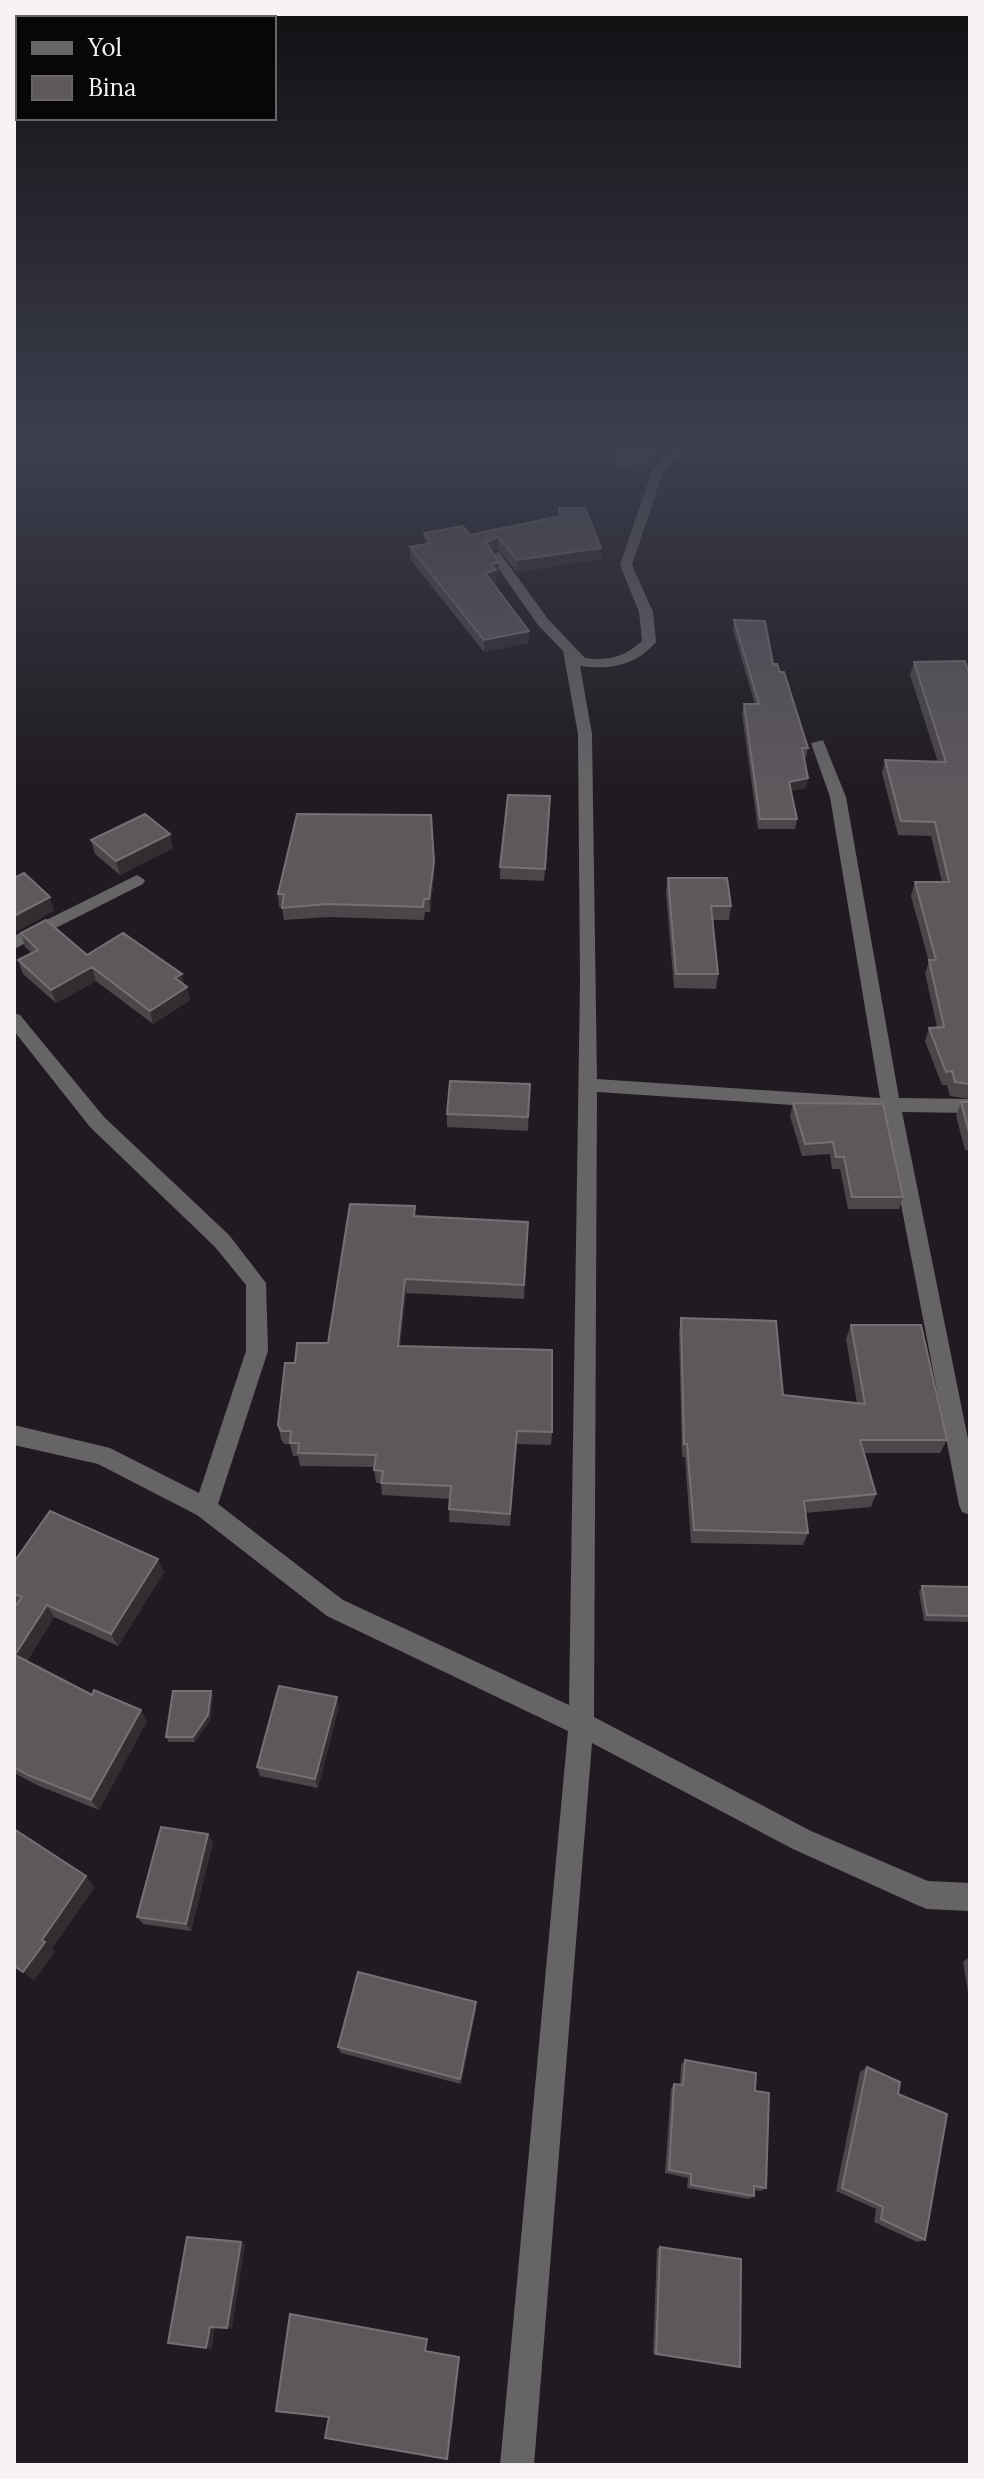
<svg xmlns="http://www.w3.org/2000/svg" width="984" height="2479" font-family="Lora,serif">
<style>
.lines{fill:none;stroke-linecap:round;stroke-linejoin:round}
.minor{fill:#676467;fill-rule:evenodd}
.tertiary{fill:#676467;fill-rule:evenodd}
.wall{fill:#4c464b}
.shaded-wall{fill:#332d32}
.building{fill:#5e585d;stroke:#767075;stroke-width:2}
</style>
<rect width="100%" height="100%" fill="#201b20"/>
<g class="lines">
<path class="minor" d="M 681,441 L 693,441 L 664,469 L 632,565 L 653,612 L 656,642 C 635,666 610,670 580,666 L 592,734 L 597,1079 L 880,1098 L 830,797 L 811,743 L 823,740 L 846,797 L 899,1098 L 970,1099 L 970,1113 L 902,1112 L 970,1449 L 970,1515 L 962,1512 L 959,1505 L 883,1111 L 597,1092 L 594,1717 L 811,1831 L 928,1881 L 970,1883 L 970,1911 L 927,1909 L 917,1905 L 793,1849 L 592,1743 L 534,2465 L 500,2465 L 568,1731 L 327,1616 L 197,1515 L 98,1464 L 14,1445 L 14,1425 L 110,1448 L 199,1493 L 246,1351 L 246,1285 L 215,1247 L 90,1127 L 14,1031 L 14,1013 L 20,1015 L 104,1117 L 229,1235 L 266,1283 L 268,1351 L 218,1504 L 343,1600 L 569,1705 L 580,981 L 578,734 L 563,651 L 538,625 L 489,555 L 499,552 L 548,619 L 585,658 C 609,661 624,657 642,641 L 639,612 L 620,565 L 653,468 Z
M 137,875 L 145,880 L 143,884 L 14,949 L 14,936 Z"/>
<path class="tertiary" d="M 810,441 L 970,445 L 970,451 L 815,444 Z"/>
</g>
<path class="wall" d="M 672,441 L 646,473 L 614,466 L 615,456 Z
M 559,508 L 601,548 L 601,559 L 517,572 L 498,549 L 492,552 L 499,563 L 499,574 L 496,575 L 496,582 L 493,583 L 529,643 L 484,652 L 410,559 L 410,547 L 425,544 L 424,533 L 470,535 L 559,517 Z
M 734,620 L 773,664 L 808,748 L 806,758 L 804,758 L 808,778 L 806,788 L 791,791 L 797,819 L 795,829 L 758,829 L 742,714 L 744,704 L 755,704 L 733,630 Z
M 914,662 L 970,676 L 970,1099 L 950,1096 L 947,1085 L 942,1085 L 925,1041 L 929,1028 L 937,1027 L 925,973 L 929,962 L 911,896 L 915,882 L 942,882 L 931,836 L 898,835 L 882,773 L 885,760 L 938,762 L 910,675 Z
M 550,809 L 544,881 L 500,879 L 500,867 Z
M 91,840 L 173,848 L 120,875 L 95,854 Z
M 434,875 L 430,912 L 425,912 L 424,920 L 328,917 L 284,920 L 282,907 L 279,907 L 278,894 Z
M 668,878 L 731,906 L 729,920 L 712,920 L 718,974 L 716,989 L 674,988 L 666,892 Z
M 21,933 L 185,985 L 187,987 L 190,1000 L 153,1024 L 96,981 L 56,1003 L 23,974 L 18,960 L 32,953 L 25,947 Z
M 530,1084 L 528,1131 L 447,1127 L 447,1114 Z
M 961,1102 L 970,1102 L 970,1150 L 965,1150 L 956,1116 Z
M 793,1103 L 903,1197 L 899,1209 L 848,1209 L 840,1169 L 832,1169 L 830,1154 L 802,1156 L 790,1116 Z
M 416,1216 L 528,1222 L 524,1299 L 406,1293 L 400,1346 L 552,1432 L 551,1445 L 516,1444 L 510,1526 L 449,1522 L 450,1499 L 382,1495 L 381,1483 L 376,1483 L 374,1467 L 300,1466 L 298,1456 L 293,1456 L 290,1444 L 284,1444 L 281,1439 L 278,1425 L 295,1363 L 328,1343 Z
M 681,1318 L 783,1395 L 857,1403 L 846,1339 L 851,1325 L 947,1440 L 940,1453 L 864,1453 L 876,1494 L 871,1507 L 805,1513 L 808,1533 L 803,1545 L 691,1543 L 685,1457 L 682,1457 L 679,1332 Z
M 14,1562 L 164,1572 L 118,1646 L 54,1617 L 27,1661 L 92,1695 L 147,1721 L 99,1810 L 37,1785 L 14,1773 L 14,1608 L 17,1604 L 14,1603 Z
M 922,1586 L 970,1587 L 970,1622 L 924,1621 L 919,1592 Z
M 211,1691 L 213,1696 L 210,1720 L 195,1742 L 169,1742 L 166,1737 Z
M 339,1706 L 318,1788 L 260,1776 L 257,1767 Z
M 208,1834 L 213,1842 L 191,1931 L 143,1924 L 137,1917 Z
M 970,1956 L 970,2004 L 963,1962 Z
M 476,2002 L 476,2008 L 461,2084 L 341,2053 L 338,2047 Z
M 685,2060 L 755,2091 L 766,2188 L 761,2191 L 754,2190 L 754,2196 L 749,2199 L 687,2188 L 688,2178 L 665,2173 L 671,2089 L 674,2084 L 680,2085 L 681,2065 Z
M 867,2067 L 898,2094 L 925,2240 L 917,2242 L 874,2222 L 876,2209 L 836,2191 L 860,2072 Z
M 660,2247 L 736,2366 L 653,2354 L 657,2249 Z"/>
<path class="shaded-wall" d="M 664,441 L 672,441 L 646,473 L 647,462 Z
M 498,537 L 498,549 L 486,554 L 486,542 Z
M 601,548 L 601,559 L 517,572 L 517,560 Z
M 499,563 L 499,574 L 496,575 L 496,582 L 485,585 L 485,573 L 491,564 Z
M 529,631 L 529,643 L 484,652 L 484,640 Z
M 808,778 L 806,788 L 787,792 L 789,782 Z
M 170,834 L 173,848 L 120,875 L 116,861 Z
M 434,862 L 434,875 L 430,912 L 429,899 Z
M 50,897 L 54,911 L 14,933 L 14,916 Z
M 92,967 L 96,981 L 56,1003 L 51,990 Z
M 182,974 L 185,988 L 175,978 Z
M 187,987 L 190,1000 L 153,1024 L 150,1011 Z
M 405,1279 L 406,1293 L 399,1360 L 398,1346 Z
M 158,1559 L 164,1572 L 118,1646 L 111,1634 Z
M 47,1605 L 54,1617 L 23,1667 L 15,1655 Z
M 211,1691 L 213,1696 L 210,1720 L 195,1742 L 193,1737 Z
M 337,1697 L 339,1706 L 318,1788 L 315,1779 Z
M 141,1710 L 147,1721 L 99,1810 L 91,1800 Z
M 208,1834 L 213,1842 L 191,1931 L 186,1924 Z
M 86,1876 L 95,1887 L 52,1949 L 55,1952 L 34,1981 L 23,1972 L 42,1940 Z
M 476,2002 L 476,2008 L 461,2084 L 460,2079 Z
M 241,2242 L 245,2244 L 232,2329 L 227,2328 Z
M 210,2327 L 215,2327 L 212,2349 L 206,2348 Z"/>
<path class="building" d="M 627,441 L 664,441 L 647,462 L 615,456 Z
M 559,508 L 585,508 L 601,548 L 517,560 L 498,537 L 486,542 L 499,563 L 491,564 L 496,570 L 485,573 L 529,631 L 484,640 L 410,547 L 431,543 L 424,533 L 463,526 L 470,535 L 560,516 Z
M 734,620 L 765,621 L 773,664 L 777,664 L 780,672 L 784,672 L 808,748 L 802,748 L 808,778 L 789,782 L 797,819 L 760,819 L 744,704 L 759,704 Z
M 965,661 L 970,676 L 970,1084 L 955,1082 L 952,1071 L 946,1072 L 929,1028 L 944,1027 L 929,960 L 936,960 L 915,882 L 949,882 L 935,822 L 901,821 L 885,760 L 946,762 L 914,662 Z
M 508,795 L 550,796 L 545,869 L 500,867 Z
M 145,814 L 170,834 L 116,861 L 91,840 Z
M 297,814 L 431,815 L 434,862 L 429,899 L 424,899 L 423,907 L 327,904 L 282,908 L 284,894 L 278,894 Z
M 24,873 L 50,897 L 14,916 L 14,878 Z
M 668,878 L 727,878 L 731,906 L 711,906 L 718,974 L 676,974 Z
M 46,920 L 87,955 L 123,933 L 182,974 L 175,978 L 187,987 L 150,1011 L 92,967 L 51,990 L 18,960 L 38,950 L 21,933 Z
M 450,1081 L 530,1084 L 528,1117 L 447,1114 Z
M 961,1102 L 970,1102 L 970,1136 Z
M 793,1103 L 883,1104 L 903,1197 L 852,1197 L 844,1157 L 836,1157 L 833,1142 L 805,1144 Z
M 350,1204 L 415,1206 L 414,1216 L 528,1222 L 524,1285 L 405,1279 L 398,1346 L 552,1350 L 552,1432 L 517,1431 L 510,1514 L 449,1509 L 451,1486 L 381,1483 L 383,1471 L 374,1470 L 376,1455 L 298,1453 L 299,1443 L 290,1443 L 291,1431 L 281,1431 L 278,1425 L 285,1363 L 295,1363 L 297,1343 L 328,1343 Z
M 681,1318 L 776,1321 L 783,1395 L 865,1404 L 851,1325 L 921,1325 L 947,1440 L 860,1440 L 876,1494 L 804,1501 L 808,1533 L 694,1530 L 687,1444 L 684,1444 Z
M 50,1511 L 158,1559 L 111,1634 L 47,1605 L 15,1655 L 92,1695 L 94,1690 L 141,1710 L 91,1800 L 28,1775 L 14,1767 L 14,1608 L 22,1597 L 14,1594 L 14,1562 Z
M 922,1586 L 970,1587 L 970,1616 L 927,1615 Z
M 279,1686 L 337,1697 L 315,1779 L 257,1767 Z
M 173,1691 L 211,1691 L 208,1715 L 193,1737 L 166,1737 Z
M 161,1827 L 208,1834 L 186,1924 L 137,1917 Z
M 14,1829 L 86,1876 L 42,1940 L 45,1942 L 23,1972 L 14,1966 Z
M 358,1972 L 476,2002 L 460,2079 L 338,2047 Z
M 685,2060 L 756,2073 L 755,2091 L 769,2093 L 766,2188 L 754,2186 L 754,2196 L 691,2185 L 691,2174 L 669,2170 L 674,2084 L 683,2085 Z
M 867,2067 L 900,2082 L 898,2094 L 947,2114 L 925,2240 L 881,2219 L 883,2207 L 842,2188 Z
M 187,2237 L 241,2242 L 227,2328 L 210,2327 L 206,2348 L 168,2343 Z
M 660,2247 L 741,2259 L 740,2367 L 656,2354 Z
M 290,2314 L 427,2339 L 425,2351 L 459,2357 L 447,2459 L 325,2438 L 329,2417 L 276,2411 Z"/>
<linearGradient id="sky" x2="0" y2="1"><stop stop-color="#120f12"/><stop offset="0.56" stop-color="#3c3f4e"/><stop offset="1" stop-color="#3c3f4e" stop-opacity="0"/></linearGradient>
<rect width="984" height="788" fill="url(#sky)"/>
<rect width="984" height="2479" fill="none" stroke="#f6f2f6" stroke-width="32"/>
<rect x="16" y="16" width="260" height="104" fill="#080708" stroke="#676567" stroke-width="2"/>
<rect x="32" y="42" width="40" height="12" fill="#676467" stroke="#676567" stroke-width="2"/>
<text x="88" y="56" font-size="24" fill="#f6f2f6">Yol</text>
<rect x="32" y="76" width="40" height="24" fill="#5e585d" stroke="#676567" stroke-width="2"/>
<text x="88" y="96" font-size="24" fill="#f6f2f6">Bina</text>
</svg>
